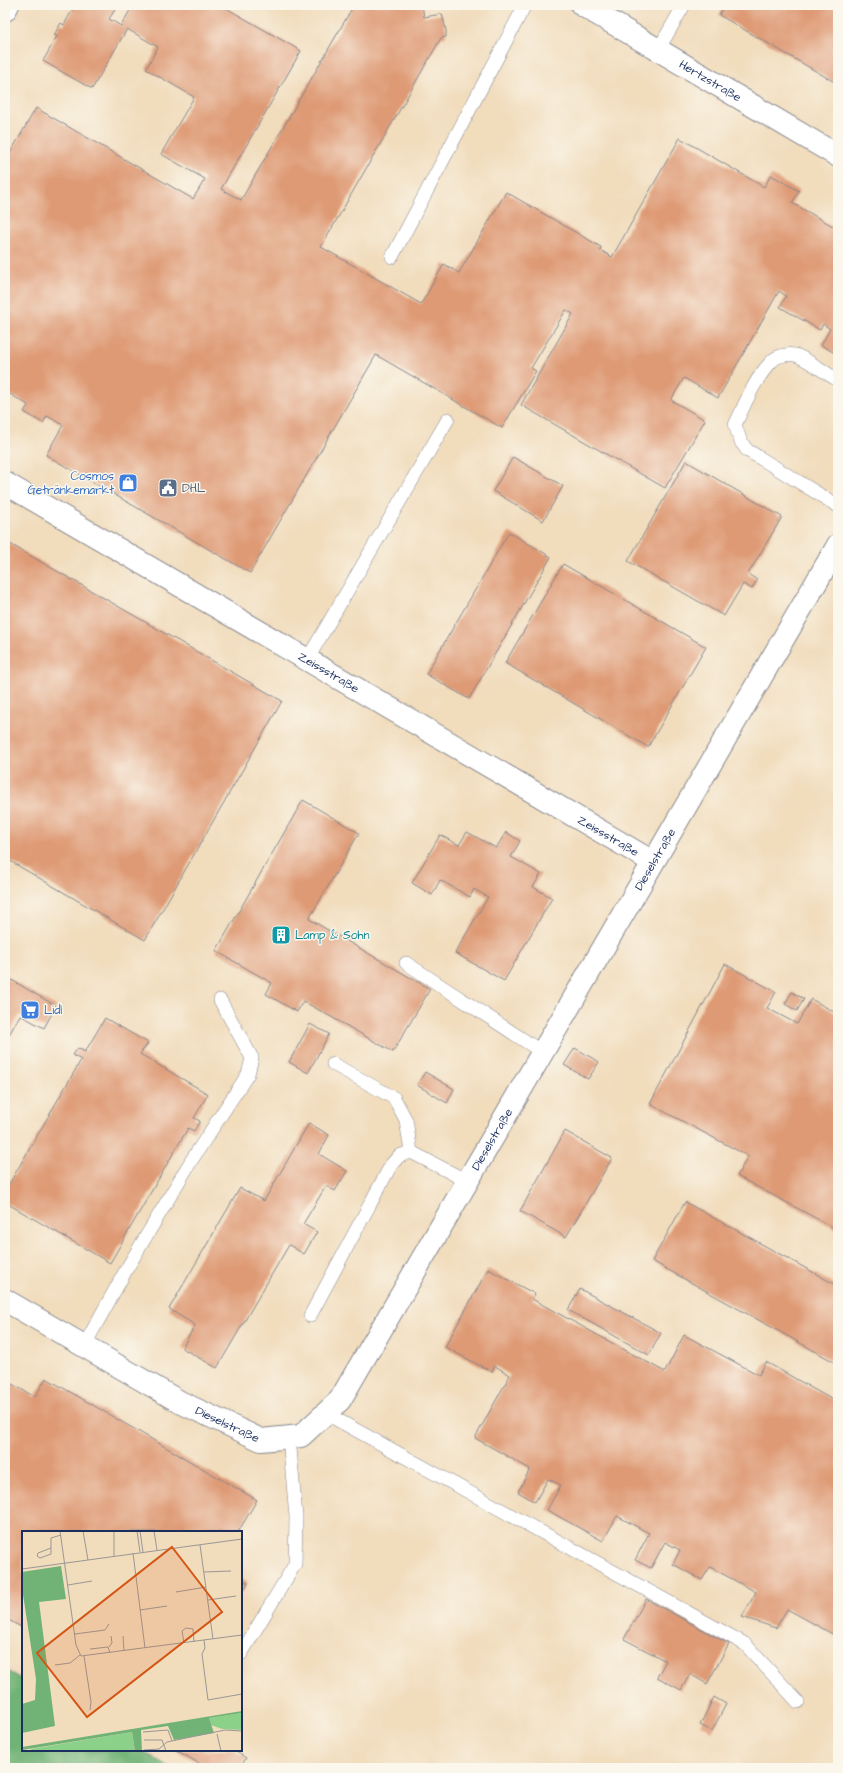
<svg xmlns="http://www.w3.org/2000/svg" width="843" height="1773" font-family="'Architects Daughter',sans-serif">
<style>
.forest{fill:#71b376;stroke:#46716a}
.building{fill:#de9a75}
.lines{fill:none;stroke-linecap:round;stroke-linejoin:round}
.service-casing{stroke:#86868d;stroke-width:14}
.minor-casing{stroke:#86868d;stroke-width:24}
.tertiary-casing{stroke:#86868d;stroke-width:24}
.service{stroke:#fff;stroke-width:13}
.minor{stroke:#fff;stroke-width:22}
.tertiary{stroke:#fff;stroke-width:22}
.labels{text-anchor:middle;stroke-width:3;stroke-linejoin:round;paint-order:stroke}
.street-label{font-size:12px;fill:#1b2f5e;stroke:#fbf7ec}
.shop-label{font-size:12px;fill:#366cbe;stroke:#fbf7ec;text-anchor:end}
.service-label{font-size:12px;fill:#4e5e75;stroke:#fbf7ec;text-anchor:start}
.culture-label{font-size:12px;fill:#0d838f;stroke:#fbf7ec;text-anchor:start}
.inset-road{fill:none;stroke:#9b9796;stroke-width:1}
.view{fill:#d45514;fill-opacity:0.15;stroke:#d45514;stroke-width:2}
.inset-edge{fill:none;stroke:#1b2f5e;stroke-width:2}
</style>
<rect width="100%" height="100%" fill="#fbf7ec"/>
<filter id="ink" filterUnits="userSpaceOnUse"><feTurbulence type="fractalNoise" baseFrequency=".025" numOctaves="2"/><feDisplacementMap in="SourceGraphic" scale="8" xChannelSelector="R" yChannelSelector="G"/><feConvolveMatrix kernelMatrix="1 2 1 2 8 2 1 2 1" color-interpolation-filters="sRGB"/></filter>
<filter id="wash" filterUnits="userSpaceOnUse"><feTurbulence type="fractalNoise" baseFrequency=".012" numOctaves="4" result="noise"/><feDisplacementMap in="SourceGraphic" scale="16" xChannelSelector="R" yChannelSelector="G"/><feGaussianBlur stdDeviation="0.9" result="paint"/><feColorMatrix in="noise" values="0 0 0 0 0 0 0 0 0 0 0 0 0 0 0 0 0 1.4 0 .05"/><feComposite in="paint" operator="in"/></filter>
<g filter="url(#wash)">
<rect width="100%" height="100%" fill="#f1dcbc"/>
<path class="forest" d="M 5,1670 L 23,1680 L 23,1750 L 140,1750 L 171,1768 L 5,1768 Z"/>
<g id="blocks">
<path class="building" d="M 75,5 L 118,5 L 109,19 L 121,26 L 133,5 L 221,5 L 301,51 L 221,189 L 241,200 L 354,5 L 422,5 L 424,17 L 442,14 L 446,30 L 446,37 L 441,38 L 321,247 L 421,304 L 444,264 L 459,273 L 506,192 L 601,247 L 600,250 L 612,257 L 680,138 L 764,187 L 771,175 L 799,191 L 792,203 L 838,229 L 838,355 L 821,345 L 830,329 L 823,324 L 820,330 L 780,307 L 786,296 L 779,291 L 718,398 L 684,378 L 671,400 L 705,420 L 665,488 L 521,405 L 573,314 L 566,310 L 531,368 L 536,371 L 502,428 L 376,355 L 250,573 L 46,455 L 63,425 L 47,416 L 43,423 L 24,412 L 28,405 L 5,391 L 5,162 L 36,108 L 193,199 L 205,179 L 161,154 L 194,97 L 146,69 L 158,47 L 127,29 L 92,89 L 43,61 L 57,36 L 54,35 L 61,23 L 64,25 Z
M 724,5 L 838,5 L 838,84 L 719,15 Z
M 513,457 L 563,486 L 543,521 L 493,491 Z
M 686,461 L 782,517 L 748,574 L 757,580 L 752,589 L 743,584 L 724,616 L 628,561 Z
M 509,532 L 551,557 L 469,699 L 426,674 Z
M 5,541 L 282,701 L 145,940 L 5,858 Z
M 563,564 L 706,647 L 648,747 L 505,663 Z
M 303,800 L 359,833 L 309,919 L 430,989 L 393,1052 L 303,1001 L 297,1012 L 266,994 L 272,983 L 216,951 Z
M 467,832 L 496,848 L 506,832 L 520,841 L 511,857 L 541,874 L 533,887 L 552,898 L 504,981 L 455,953 L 488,897 L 474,889 L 470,897 L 440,880 L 432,895 L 412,883 L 440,835 L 459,845 Z
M 725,964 L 776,992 L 767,1008 L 797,1024 L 811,999 L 838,1014 L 838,1230 L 737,1176 L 748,1156 L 650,1104 Z
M 5,976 L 56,1006 L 44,1028 L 20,1015 L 5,1042 Z
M 792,992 L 804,999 L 797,1011 L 785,1004 Z
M 105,1018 L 148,1043 L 140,1054 L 208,1094 L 194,1118 L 200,1121 L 194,1131 L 188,1128 L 110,1263 L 8,1204 L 5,1207 L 5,1191 L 81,1060 L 73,1055 L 78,1048 L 85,1052 Z
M 310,1024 L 329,1034 L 308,1073 L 289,1062 Z
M 575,1048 L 599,1062 L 588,1079 L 564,1065 Z
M 425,1072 L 454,1089 L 447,1103 L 417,1085 Z
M 309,1123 L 329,1135 L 319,1154 L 347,1171 L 335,1191 L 326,1186 L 303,1224 L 317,1232 L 304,1254 L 289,1245 L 217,1368 L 182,1348 L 195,1325 L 169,1309 L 240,1188 L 264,1201 Z
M 565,1131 L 612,1158 L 566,1237 L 520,1211 Z
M 685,1202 L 838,1286 L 838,1364 L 652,1261 Z
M 488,1269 L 535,1294 L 532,1299 L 665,1372 L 684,1335 L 759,1375 L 766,1362 L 838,1403 L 838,1637 L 787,1609 L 776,1628 L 742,1617 L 756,1592 L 710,1567 L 702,1580 L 673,1564 L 680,1550 L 665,1542 L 651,1568 L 635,1560 L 649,1533 L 617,1516 L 603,1541 L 547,1510 L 561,1485 L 548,1479 L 535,1502 L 518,1492 L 530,1469 L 475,1438 L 510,1375 L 495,1366 L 492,1372 L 445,1347 Z
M 580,1289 L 661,1333 L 649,1355 L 568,1310 Z
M 46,1378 L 257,1500 L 238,1532 L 23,1532 L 23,1628 L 5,1618 L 5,1380 L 35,1397 Z
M 241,1579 L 248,1583 L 241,1594 Z
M 646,1599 L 729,1644 L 707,1684 L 690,1674 L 681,1690 L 657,1677 L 666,1661 L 624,1639 Z
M 714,1697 L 726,1704 L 712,1731 L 700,1725 Z
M 176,1750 L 233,1750 L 246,1758 L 240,1768 L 207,1768 Z"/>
</g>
</g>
<g filter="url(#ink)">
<use href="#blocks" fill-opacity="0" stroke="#86868d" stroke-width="1"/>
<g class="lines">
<g class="service-casing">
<path id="service" d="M 658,50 L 684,5
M 392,257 L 525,5
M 838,380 C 825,373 812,362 798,356 C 791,353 777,355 772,361 C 755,378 745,404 735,425 L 741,442 L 747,450 L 838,506
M 307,660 L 448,419
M 406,963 L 542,1052
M 333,1064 L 394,1098 L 406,1120 L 411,1152
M 310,1316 L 391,1165 L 399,1156 L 411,1152 L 467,1181
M 84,1346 L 126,1270 L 191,1161 L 248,1074 L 252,1058 L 220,1000
M 325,1413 L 745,1644 L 798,1702
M 241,1654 L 295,1564 L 296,1517 L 289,1437"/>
</g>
<g class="minor-casing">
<g id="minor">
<path id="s1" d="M 582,5 L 838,156"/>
<path id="s2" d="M 5,483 L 653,862"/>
<path id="s3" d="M 5,1300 L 180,1402 L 261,1440 L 301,1436 L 340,1400 L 838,545"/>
</g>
</g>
<g class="tertiary-casing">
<path id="tertiary" d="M 5,10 L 8,5"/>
</g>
<use href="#service" class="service"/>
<use href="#minor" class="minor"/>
<use href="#tertiary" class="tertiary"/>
</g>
</g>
<defs>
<g id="shop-square" transform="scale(1)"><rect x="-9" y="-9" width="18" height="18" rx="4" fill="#3f7fe0" stroke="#fbf7ec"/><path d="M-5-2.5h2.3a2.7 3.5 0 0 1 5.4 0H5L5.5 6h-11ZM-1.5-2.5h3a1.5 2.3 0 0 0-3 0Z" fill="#fff"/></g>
<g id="civic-square" transform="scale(1)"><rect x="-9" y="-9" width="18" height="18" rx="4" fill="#5c6f8a" stroke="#fbf7ec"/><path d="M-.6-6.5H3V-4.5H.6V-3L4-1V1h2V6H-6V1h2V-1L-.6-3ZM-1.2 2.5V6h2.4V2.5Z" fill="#fff"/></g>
<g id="building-square" transform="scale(1)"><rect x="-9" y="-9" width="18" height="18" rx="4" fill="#0f9aa8" stroke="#fbf7ec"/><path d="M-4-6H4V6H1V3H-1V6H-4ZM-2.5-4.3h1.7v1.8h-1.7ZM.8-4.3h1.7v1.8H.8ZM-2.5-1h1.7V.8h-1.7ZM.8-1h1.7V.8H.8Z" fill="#fff"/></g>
<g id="supermarket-square" transform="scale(1)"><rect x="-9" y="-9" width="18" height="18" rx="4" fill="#3f7fe0" stroke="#fbf7ec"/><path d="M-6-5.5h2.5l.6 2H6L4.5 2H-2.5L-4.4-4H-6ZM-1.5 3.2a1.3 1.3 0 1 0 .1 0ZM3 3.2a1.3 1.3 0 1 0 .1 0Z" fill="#fff"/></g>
</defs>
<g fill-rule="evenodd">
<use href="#shop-square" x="128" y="483"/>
<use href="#civic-square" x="168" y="488"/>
<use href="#building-square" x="281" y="935"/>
<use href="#supermarket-square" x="30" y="1010"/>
</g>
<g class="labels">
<g class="street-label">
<text dy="4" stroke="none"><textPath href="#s1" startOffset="149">Hertzstraße</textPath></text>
<text dy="4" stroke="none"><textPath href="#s2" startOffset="375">Zeissstraße</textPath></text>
<text dy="4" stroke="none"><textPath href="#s2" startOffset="699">Zeissstraße</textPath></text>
<text dy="4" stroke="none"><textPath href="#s3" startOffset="1011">Dieselstraße</textPath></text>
<text dy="4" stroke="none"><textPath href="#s3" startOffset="687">Dieselstraße</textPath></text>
<text dy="4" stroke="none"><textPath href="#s3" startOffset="255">Dieselstraße</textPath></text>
</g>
<g class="shop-label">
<text x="114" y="480">Cosmos<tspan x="114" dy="14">Getränkemarkt</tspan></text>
<text x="44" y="1014" text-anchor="start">Lidl</text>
</g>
<g class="service-label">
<text x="182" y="492">DHL</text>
</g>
<g class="culture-label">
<text x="295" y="939">Lamp &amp; Sohn</text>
</g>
</g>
<g transform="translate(22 1531)">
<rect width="220" height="220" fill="#f1dcbc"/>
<path d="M 220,182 L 220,199 L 200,198 L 189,194 L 187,187 ZM 110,201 L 113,220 L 8,220 L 9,218 Z" fill="#8cd18a"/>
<path d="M 39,35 L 44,68 L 17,71 L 33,195 L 0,202 L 0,173 L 13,169 L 14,148 L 0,57 L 0,41 ZM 220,180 L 220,182 L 187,187 L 192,202 L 152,209 L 146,195 L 119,199 L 120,220 L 113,220 L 110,201 L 0,219 L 0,216 Z" fill="#71b376"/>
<path class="inset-road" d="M 38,0 L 54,114 L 59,125 L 220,104M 61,0 L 66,29M 92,0 L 92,25M 115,0 L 118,21M 118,0 L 121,21M 132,0 L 135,19M 178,14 L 191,108M 29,17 L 29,23 L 18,27 L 15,25 L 16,22 L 29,17 L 29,7 L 39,4M 111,22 L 123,117M 0,38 L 220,8M 182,41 L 209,40M 46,54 L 70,50M 154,61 L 184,56M 186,69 L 214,65M 118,79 L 145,75M 53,103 L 83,99 L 87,93M 101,105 L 102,120M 182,109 L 183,117 L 180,123 L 186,169 L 220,163M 162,112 L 160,100 L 164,97 L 171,98 L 172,111M 87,116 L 90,112 L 89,105M 68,118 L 86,116 L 88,122M 62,125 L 69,171 L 68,179M 33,134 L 48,132 L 58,124M 121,201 L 146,199 L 150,210M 195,203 L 199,220M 122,209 L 140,209 L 144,220M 122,219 L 137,218 L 145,211 L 203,199 L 220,200"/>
<path class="view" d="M 150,16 L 200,81 L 65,186 L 15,122 Z"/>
<rect width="220" height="220" class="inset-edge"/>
</g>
<rect width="843" height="1773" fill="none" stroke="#fbf7ec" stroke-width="20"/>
</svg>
